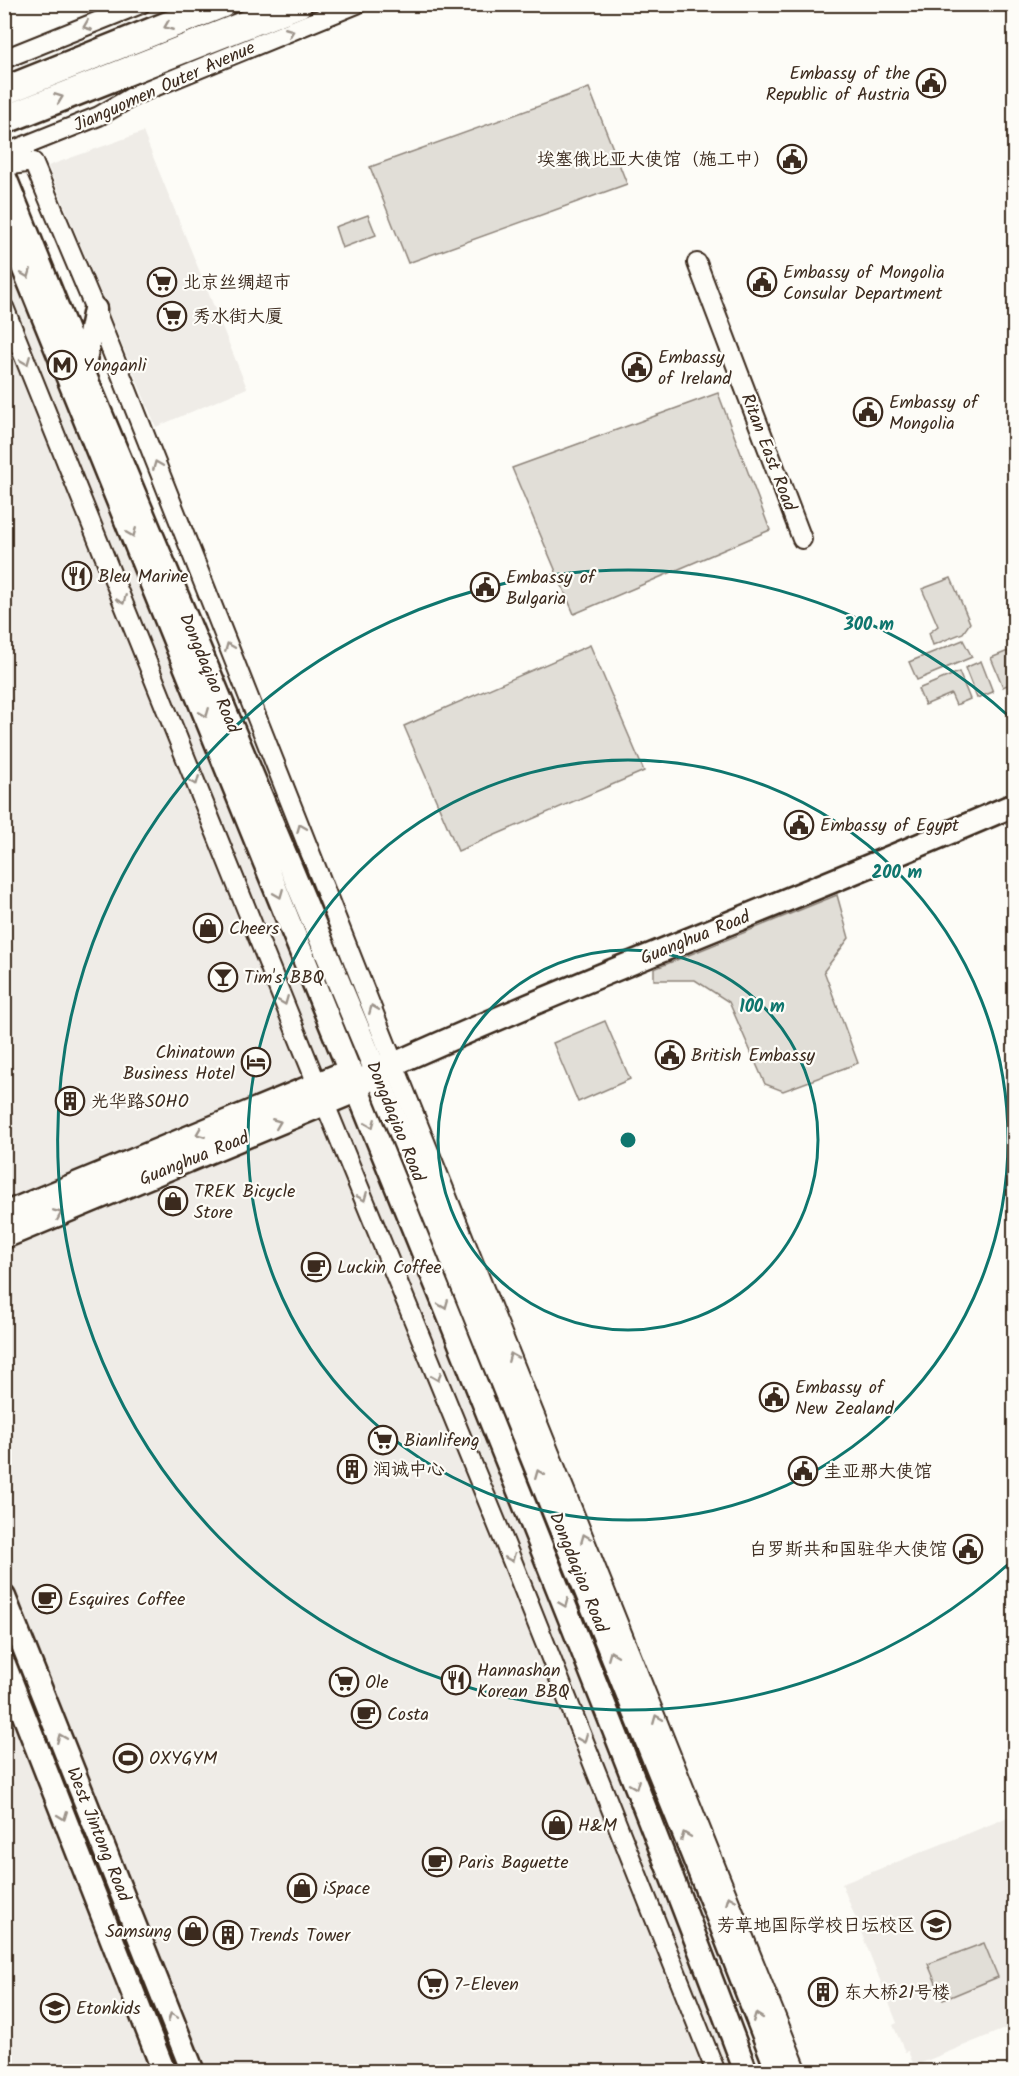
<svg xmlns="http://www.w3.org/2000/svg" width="1019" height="2076" font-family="Kalam,'LXGW WenKai TC',sans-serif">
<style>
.built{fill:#efece7}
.green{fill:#e1ded7;stroke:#8e847a;stroke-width:1.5}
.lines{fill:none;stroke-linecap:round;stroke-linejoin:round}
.minor-casing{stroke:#3b2a1e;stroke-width:22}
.major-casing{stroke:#3b2a1e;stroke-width:27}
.highway-casing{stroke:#3b2a1e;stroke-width:32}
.minor{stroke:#fdfcf7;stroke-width:18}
.major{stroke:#fdfcf7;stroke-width:22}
.highway{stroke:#fdfcf7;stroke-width:27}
.oneway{stroke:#9c938a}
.ring{fill:none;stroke:#0f766e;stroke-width:3}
.labels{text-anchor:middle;stroke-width:4.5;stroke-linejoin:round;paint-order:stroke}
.poi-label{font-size:18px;fill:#3b2a1e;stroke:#fdfcf7;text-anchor:start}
.street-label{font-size:18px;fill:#3b2a1e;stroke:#fdfcf7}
.centre{fill:#0f766e;stroke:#fdfcf7;stroke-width:3}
.ring-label{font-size:18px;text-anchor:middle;font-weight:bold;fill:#0f766e;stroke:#fdfcf7;stroke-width:4.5;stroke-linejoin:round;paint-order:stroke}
</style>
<rect width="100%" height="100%" fill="#fdfcf7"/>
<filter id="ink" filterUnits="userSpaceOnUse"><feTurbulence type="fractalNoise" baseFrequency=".0167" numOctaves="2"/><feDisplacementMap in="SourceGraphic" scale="12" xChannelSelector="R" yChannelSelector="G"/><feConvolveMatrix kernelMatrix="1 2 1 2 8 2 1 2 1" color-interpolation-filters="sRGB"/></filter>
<g filter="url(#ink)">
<path class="built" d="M 143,132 L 247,388 L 156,427 L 48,166 Z
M 5,199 L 375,1069 L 737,2071 L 5,2071 Z
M 1014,1815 L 1014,2025 L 914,2066 L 908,2051 L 905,2052 L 893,2025 L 897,2023 L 842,1884 Z"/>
<path class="green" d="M 589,88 L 627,184 L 408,263 L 370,167 Z
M 368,215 L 376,235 L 342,248 L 335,227 Z
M 718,393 L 770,530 L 574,614 L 512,468 Z
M 951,578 L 970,623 L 963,633 L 933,645 L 929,633 L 938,626 L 922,589 Z
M 963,640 L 972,657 L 917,680 L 909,662 Z
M 590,645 L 644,771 L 458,851 L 404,726 Z
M 1008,651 L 1014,666 L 1014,682 L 1003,687 L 991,658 Z
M 981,661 L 993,692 L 977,698 L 965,668 Z
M 959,672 L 970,699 L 956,705 L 951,694 L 925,705 L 918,689 Z
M 837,895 L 849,938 L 824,971 L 858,1063 L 783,1091 L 765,1084 L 729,1002 L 695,980 L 654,980 L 654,969 Z
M 605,1021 L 630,1079 L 578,1102 L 553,1043 Z
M 984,1943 L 998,1977 L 943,2000 L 928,1964 Z"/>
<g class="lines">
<g class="minor-casing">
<path id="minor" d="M 4,59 L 141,4
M 4,154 L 99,116 L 137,94 L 357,4
M 4,166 L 33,162 L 95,309 L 394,1064 L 798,2072
M 697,263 L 802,539
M 4,307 L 325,1104 L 513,1563 L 716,2072"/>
</g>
<g class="major-casing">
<path id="major" d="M 4,175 L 83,371 L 375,1069 L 719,1920 L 778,2072
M 4,220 C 153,585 302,950 449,1316 C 549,1567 651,1818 746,2072
M 83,371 L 95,309
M 4,1214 L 351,1070
M 4,1237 L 358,1090 L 375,1069 L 394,1064 C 599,972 809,894 1014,805
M 4,1597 L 193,2072
M 4,1664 L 164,2072"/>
</g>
<g class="highway-casing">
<path id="highway" d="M 4,91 L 222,4
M 4,120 L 298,4"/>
</g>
<use href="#minor" class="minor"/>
<use href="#major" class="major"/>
<use href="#highway" class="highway"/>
</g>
<defs><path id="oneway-chevron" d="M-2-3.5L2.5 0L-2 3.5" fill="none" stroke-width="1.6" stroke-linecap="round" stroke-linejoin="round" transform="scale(1.5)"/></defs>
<g class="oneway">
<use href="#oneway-chevron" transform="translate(87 26) rotate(158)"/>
<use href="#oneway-chevron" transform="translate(168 26) rotate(158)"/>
<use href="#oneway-chevron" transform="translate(290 32) rotate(-22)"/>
<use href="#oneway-chevron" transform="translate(59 98) rotate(-21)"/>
<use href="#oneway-chevron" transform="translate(27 274) rotate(68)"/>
<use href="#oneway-chevron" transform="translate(26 361) rotate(68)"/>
<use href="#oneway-chevron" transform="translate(157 465) rotate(-112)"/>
<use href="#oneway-chevron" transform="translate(132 533) rotate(68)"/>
<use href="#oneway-chevron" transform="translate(122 600) rotate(68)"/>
<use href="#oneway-chevron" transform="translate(229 647) rotate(-112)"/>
<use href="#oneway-chevron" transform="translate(205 713) rotate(68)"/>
<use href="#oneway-chevron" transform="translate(195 781) rotate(68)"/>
<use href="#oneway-chevron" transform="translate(301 828) rotate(-112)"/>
<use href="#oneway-chevron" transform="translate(279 894) rotate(68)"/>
<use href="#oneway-chevron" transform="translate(284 1001) rotate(68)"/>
<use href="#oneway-chevron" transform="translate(373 1009) rotate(-112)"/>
<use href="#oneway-chevron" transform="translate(277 1123) rotate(-22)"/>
<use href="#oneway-chevron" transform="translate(371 1124) rotate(68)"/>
<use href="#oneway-chevron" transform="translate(200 1133) rotate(158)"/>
<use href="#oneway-chevron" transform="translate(363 1197) rotate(68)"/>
<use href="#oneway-chevron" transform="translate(58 1214) rotate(-23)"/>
<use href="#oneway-chevron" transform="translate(444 1305) rotate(68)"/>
<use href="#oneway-chevron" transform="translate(512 1357) rotate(-112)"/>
<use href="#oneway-chevron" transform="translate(437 1377) rotate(68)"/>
<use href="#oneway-chevron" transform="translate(539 1474) rotate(-112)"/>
<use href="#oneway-chevron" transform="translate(585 1538) rotate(-112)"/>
<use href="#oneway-chevron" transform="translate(511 1558) rotate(68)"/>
<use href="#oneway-chevron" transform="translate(564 1603) rotate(68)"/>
<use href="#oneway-chevron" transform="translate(612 1655) rotate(-112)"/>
<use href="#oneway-chevron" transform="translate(657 1719) rotate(-112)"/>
<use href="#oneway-chevron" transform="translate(61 1738) rotate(-112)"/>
<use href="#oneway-chevron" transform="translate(583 1739) rotate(68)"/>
<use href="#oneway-chevron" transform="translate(635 1785) rotate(68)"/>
<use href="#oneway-chevron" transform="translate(63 1816) rotate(69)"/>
<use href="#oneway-chevron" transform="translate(685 1836) rotate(-112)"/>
<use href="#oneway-chevron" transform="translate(730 1900) rotate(-112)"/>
<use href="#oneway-chevron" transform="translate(172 2017) rotate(-112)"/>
<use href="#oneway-chevron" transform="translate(757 2017) rotate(-111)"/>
</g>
</g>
<g class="ring">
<circle cx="628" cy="1140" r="190"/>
<circle cx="628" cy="1140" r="380"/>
<path d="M1013 1560A570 570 0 1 1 1013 720"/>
</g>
<defs>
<g id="civic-ring" transform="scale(1.5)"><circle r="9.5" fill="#fdfcf7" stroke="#3b2a1e" stroke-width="1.5"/><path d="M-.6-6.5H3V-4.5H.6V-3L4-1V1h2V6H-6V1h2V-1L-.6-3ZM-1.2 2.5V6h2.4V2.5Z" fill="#3b2a1e"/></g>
<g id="supermarket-ring" transform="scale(1.5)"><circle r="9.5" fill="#fdfcf7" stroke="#3b2a1e" stroke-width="1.5"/><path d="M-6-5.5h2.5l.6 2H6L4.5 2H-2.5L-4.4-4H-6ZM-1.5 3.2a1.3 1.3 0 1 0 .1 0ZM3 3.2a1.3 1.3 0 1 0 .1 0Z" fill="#3b2a1e"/></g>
<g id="metro-ring" transform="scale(1.5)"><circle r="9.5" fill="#fdfcf7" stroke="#3b2a1e" stroke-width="1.5"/><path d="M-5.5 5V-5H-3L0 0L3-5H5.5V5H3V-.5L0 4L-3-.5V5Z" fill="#3b2a1e"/></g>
<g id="restaurant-ring" transform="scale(1.5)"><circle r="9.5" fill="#fdfcf7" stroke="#3b2a1e" stroke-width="1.5"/><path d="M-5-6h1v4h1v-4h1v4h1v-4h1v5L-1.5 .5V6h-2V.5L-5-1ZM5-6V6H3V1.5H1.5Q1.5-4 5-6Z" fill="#3b2a1e"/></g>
<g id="shop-ring" transform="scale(1.5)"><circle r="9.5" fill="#fdfcf7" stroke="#3b2a1e" stroke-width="1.5"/><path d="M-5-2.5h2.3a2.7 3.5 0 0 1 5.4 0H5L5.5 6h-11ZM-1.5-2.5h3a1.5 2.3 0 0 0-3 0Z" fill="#3b2a1e"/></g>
<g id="bar-ring" transform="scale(1.5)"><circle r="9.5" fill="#fdfcf7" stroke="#3b2a1e" stroke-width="1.5"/><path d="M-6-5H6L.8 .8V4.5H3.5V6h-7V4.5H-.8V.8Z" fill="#3b2a1e"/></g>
<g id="hotel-ring" transform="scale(1.5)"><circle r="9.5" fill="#fdfcf7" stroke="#3b2a1e" stroke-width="1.5"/><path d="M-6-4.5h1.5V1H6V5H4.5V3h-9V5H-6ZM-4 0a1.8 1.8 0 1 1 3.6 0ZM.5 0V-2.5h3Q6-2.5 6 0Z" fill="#3b2a1e"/></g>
<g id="building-ring" transform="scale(1.5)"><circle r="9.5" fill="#fdfcf7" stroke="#3b2a1e" stroke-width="1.5"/><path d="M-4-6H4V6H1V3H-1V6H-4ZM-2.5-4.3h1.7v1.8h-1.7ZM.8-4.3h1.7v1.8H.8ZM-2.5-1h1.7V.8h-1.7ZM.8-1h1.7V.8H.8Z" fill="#3b2a1e"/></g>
<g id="cafe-ring" transform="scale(1.5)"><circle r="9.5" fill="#fdfcf7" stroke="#3b2a1e" stroke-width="1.5"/><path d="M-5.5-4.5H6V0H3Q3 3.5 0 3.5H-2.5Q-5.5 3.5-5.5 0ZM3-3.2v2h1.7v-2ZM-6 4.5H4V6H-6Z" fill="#3b2a1e"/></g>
<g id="stadium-ring" transform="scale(1.5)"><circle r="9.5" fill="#fdfcf7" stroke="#3b2a1e" stroke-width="1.5"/><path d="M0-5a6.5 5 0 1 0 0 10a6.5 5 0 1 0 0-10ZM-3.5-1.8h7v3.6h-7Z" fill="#3b2a1e"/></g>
<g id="school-ring" transform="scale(1.5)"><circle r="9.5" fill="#fdfcf7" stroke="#3b2a1e" stroke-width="1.5"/><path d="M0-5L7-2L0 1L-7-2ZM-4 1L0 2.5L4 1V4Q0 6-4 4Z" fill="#3b2a1e"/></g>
</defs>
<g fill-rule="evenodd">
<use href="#civic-ring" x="931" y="83"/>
<use href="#civic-ring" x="792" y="159"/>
<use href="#supermarket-ring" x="162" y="282"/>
<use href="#civic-ring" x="762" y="282"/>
<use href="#supermarket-ring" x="172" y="316"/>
<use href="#metro-ring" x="62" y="365"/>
<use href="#civic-ring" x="637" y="367"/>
<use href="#civic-ring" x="868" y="412"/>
<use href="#restaurant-ring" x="77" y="576"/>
<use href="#civic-ring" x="485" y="587"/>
<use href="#civic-ring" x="799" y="825"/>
<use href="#shop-ring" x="208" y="928"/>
<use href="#bar-ring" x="223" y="977"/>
<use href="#civic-ring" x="670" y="1055"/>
<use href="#hotel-ring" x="256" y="1062"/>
<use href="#building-ring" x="70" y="1101"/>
<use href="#shop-ring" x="173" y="1201"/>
<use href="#cafe-ring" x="316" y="1267"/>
<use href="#civic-ring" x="774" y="1397"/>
<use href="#supermarket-ring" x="383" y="1440"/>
<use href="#building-ring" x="352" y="1469"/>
<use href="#civic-ring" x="803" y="1471"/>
<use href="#civic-ring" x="968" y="1549"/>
<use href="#cafe-ring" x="47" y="1599"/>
<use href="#restaurant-ring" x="456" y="1680"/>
<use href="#supermarket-ring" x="344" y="1682"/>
<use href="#cafe-ring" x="366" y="1714"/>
<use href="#stadium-ring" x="128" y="1758"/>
<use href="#shop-ring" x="557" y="1825"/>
<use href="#cafe-ring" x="437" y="1862"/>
<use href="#shop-ring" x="302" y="1888"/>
<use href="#school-ring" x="936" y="1925"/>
<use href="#shop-ring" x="193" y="1931"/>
<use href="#building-ring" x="228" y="1935"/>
<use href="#supermarket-ring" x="433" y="1984"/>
<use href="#building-ring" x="823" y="1992"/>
<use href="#school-ring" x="55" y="2008"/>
</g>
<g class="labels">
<g class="poi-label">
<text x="910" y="79" text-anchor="end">Embassy of the<tspan x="910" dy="21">Republic of Austria</tspan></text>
<text x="771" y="165" text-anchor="end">埃塞俄比亚大使馆（施工中）</text>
<text x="783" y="278">Embassy of Mongolia<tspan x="783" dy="21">Consular Department</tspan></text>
<text x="183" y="288">北京丝绸超市</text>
<text x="193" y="322">秀水街大厦</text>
<text x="658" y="363">Embassy<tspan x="658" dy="21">of Ireland</tspan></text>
<text x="83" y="371">Yonganli</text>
<text x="889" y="408">Embassy of<tspan x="889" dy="21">Mongolia</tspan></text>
<text x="98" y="582">Bleu Marine</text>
<text x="506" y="583">Embassy of<tspan x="506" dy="21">Bulgaria</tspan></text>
<text x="820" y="831">Embassy of Egypt</text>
<text x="229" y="934">Cheers</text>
<text x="244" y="983">Tim's BBQ</text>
<text x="235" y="1058" text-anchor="end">Chinatown<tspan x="235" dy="21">Business Hotel</tspan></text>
<text x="691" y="1061">British Embassy</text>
<text x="91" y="1107">光华路SOHO</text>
<text x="194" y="1197">TREK Bicycle<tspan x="194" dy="21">Store</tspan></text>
<text x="337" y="1273">Luckin Coffee</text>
<text x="795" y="1393">Embassy of<tspan x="795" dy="21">New Zealand</tspan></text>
<text x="404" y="1446">Bianlifeng</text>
<text x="373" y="1475">润诚中心</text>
<text x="824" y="1477">圭亚那大使馆</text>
<text x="947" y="1555" text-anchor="end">白罗斯共和国驻华大使馆</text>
<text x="68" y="1605">Esquires Coffee</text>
<text x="477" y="1676">Hannashan<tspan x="477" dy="21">Korean BBQ</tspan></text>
<text x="365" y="1688">Ole</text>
<text x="387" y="1720">Costa</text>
<text x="149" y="1764">OXYGYM</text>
<text x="578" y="1831">H&amp;M</text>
<text x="458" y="1868">Paris Baguette</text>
<text x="323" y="1894">iSpace</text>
<text x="915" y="1931" text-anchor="end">芳草地国际学校日坛校区</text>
<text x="172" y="1937" text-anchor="end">Samsung</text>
<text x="249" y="1941">Trends Tower</text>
<text x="454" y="1990">7-Eleven</text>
<text x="844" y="1998">东大桥21号楼</text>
<text x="76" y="2014">Etonkids</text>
</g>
<g class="street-label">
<text transform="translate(164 86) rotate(-24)" y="6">Jianguomen Outer Avenue</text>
<text transform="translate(769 452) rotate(69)" y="6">Ritan East Road</text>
<text transform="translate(210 673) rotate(67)" y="6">Dongdaqiao Road</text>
<text transform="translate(695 937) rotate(-22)" y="6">Guanghua Road</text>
<text transform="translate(396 1121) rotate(68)" y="6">Dongdaqiao Road</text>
<text transform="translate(194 1158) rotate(-22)" y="6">Guanghua Road</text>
<text transform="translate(579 1572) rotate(68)" y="6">Dongdaqiao Road</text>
<text transform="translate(99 1834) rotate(68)" y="6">West Jintong Road</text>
</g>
</g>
<circle cx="628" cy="1140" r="9" class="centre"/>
<g class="ring-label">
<text x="869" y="630">300 m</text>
<text x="897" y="878">200 m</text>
<text x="762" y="1012">100 m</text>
</g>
<rect width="1019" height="2076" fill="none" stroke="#fdfcf7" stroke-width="24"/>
<rect x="12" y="12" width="995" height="2052" fill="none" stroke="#3b2a1e" stroke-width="2" filter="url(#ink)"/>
</svg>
